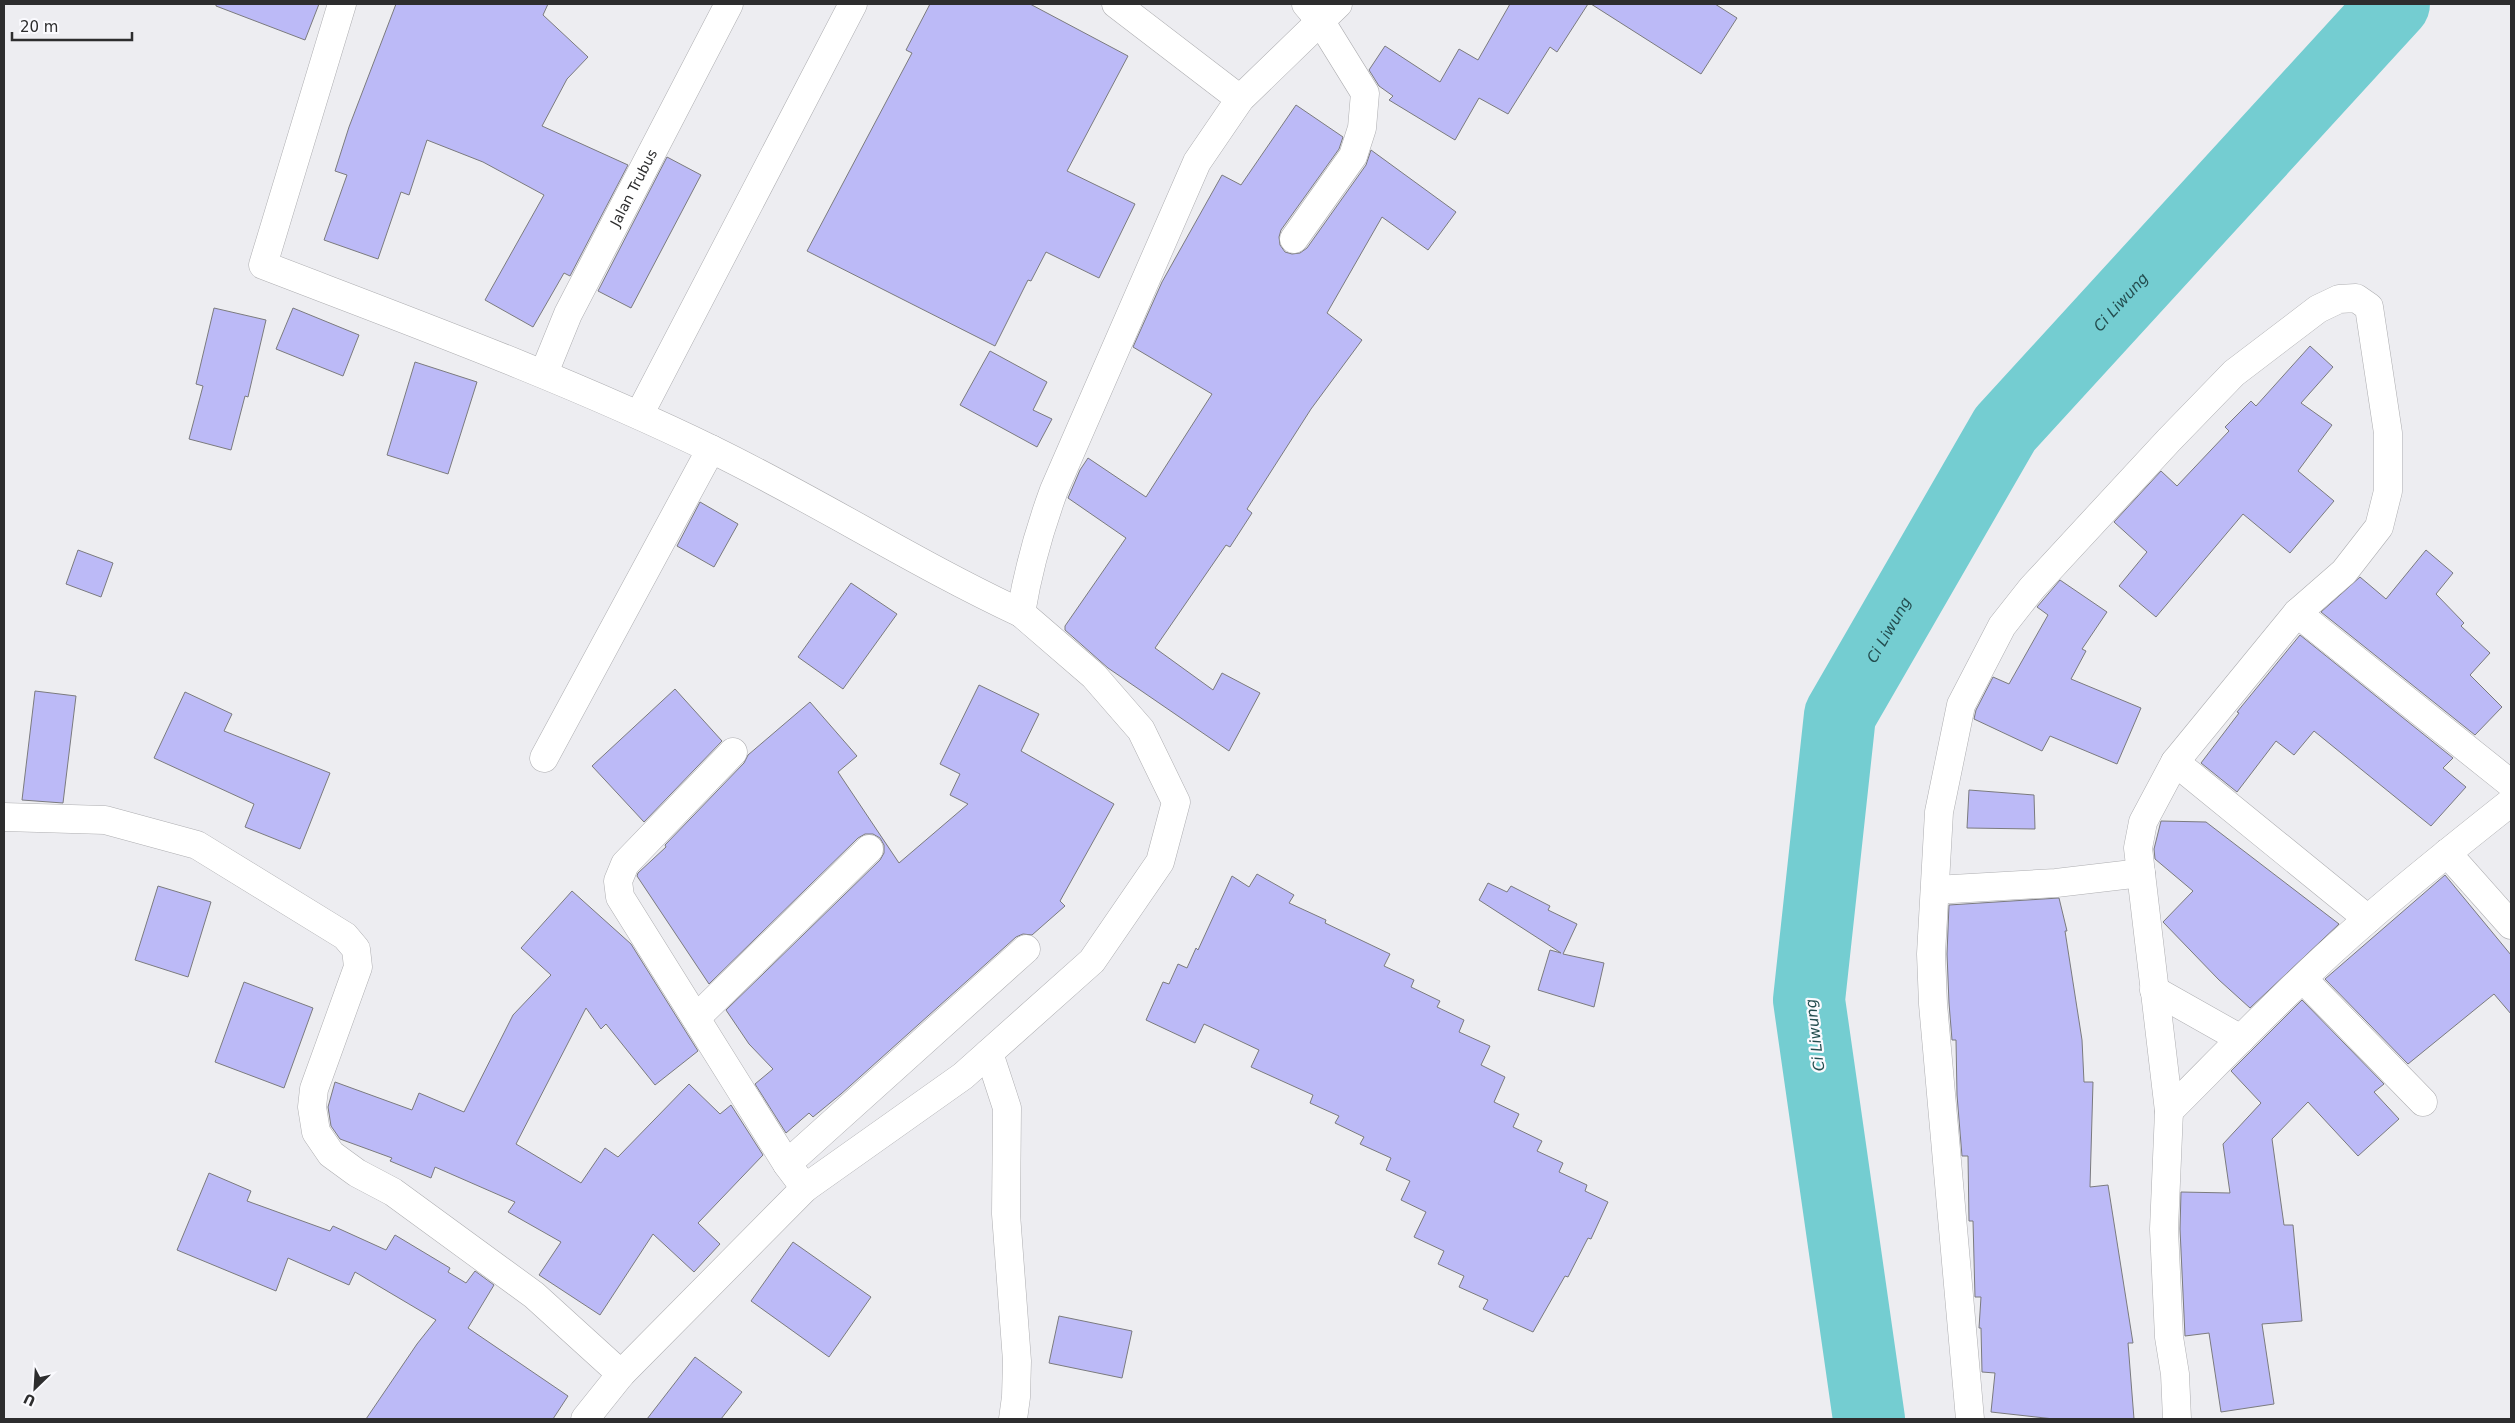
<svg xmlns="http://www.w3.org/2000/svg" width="2515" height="1423" font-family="'DejaVu Sans',sans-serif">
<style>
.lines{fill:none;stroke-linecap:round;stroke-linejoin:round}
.river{stroke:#74cdd1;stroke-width:72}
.building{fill:#bcbaf7;stroke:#7b7b7e}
.minor-casing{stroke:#aeaeb1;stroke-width:29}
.minor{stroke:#fff;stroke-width:28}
.labels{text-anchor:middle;stroke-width:4.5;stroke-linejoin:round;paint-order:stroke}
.street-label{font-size:14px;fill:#2d2d2e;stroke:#fafafe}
.water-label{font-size:15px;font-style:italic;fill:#244d4f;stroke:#fafafe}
</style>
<rect width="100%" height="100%" fill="#ededf1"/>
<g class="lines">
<path class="river" id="s1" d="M 1869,1419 L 1809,1000 L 1840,715 L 2005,429 L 2394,4"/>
</g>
<path class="building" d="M 216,4 L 319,4 L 305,40 L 216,6 Z
M 396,4 L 548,4 L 543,15 L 588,57 L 567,79 L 542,126 L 628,165 L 570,276 L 564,273 L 533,327 L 485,300 L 544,195 L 483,162 L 427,140 L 409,195 L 401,192 L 378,259 L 324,240 L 347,175 L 335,171 L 349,127 Z
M 930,4 L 1030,4 L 1128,56 L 1067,171 L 1135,204 L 1099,278 L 1046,252 L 1031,281 L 1028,280 L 995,346 L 807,251 L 912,53 L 906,50 Z
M 1510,4 L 1588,4 L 1557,52 L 1550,47 L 1508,114 L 1479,98 L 1455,140 L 1389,100 L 1393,96 L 1379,86 L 1369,70 L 1385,46 L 1440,82 L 1459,49 L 1478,60 Z
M 1591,4 L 1715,4 L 1737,18 L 1701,74 Z
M 1296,105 L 1343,137 L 1339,149 L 1281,230 L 1279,237 L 1280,245 L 1285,252 L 1292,254 L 1300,253 L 1307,248 L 1366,165 L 1371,150 L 1456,212 L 1428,250 L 1382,217 L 1327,313 L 1362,340 L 1311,409 L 1247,509 L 1252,513 L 1230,547 L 1226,545 L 1155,648 L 1213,690 L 1222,673 L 1260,693 L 1229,751 L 1108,668 L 1065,630 L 1065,626 L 1126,538 L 1068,498 L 1080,470 L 1088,458 L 1146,497 L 1212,394 L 1133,347 L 1162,282 L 1222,175 L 1241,185 Z
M 667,157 L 701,175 L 631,308 L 598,291 Z
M 214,308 L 266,320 L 248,397 L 245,396 L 231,450 L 189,439 L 203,386 L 196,384 Z
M 293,308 L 359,335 L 343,376 L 276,349 Z
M 2310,346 L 2333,367 L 2301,403 L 2332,425 L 2298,471 L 2334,501 L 2290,553 L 2243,514 L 2156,617 L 2119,586 L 2147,552 L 2114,522 L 2161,471 L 2177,486 L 2229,431 L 2225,427 L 2251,401 L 2256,406 Z
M 990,351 L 1047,382 L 1033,410 L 1052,419 L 1037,447 L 960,405 Z
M 415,362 L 477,382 L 448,474 L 387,455 Z
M 700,502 L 738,524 L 714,567 L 677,546 Z
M 78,550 L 113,563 L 101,597 L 66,584 Z
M 2426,550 L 2453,573 L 2436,594 L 2464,623 L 2461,626 L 2490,653 L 2470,675 L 2502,707 L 2475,735 L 2321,612 L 2360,577 L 2386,599 Z
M 2060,580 L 2107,612 L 2082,649 L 2086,651 L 2071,679 L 2141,708 L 2117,764 L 2050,736 L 2042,751 L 1974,719 L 1976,710 L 1993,677 L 2009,684 L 2048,615 L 2037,607 Z
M 851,583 L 897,614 L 843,689 L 798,657 Z
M 2300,635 L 2453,758 L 2443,768 L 2466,787 L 2431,826 L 2314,731 L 2294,755 L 2276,741 L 2237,792 L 2201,763 L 2239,713 L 2237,712 Z
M 979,685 L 1039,714 L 1021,751 L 1114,804 L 1060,901 L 1065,906 L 1032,935 L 1023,934 L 1016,937 L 841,1094 L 813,1117 L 809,1113 L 786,1133 L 755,1084 L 773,1069 L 749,1044 L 726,1010 L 880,860 L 884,853 L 884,845 L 880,838 L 873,834 L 865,834 L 858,838 L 709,984 L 637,876 L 638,873 L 666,847 L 665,845 L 744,763 L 748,755 L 810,702 L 857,756 L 838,772 L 899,863 L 968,804 L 950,795 L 960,774 L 940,764 Z
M 675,689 L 722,741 L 644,822 L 592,766 Z
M 35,691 L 76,696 L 63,803 L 22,800 Z
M 185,692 L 232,714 L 224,731 L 330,773 L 300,849 L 245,827 L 254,804 L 154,758 Z
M 1969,790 L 2034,795 L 2035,829 L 1967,828 Z
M 2161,821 L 2206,822 L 2339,924 L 2250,1008 L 2219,980 L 2163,922 L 2193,891 L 2155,859 L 2154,849 Z
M 1257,874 L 1294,895 L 1289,903 L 1326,920 L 1325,923 L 1390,954 L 1384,966 L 1414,980 L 1411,987 L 1440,1001 L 1437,1007 L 1464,1020 L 1459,1032 L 1490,1046 L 1481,1065 L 1505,1077 L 1494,1102 L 1519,1114 L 1513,1127 L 1542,1141 L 1537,1151 L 1563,1163 L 1559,1172 L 1587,1185 L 1585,1191 L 1608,1202 L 1591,1239 L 1588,1238 L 1568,1277 L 1565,1276 L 1533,1332 L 1483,1309 L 1488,1300 L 1459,1287 L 1464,1276 L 1438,1264 L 1444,1251 L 1414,1237 L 1426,1212 L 1401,1200 L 1410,1181 L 1386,1170 L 1391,1158 L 1360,1144 L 1364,1137 L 1335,1123 L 1339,1116 L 1310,1103 L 1313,1095 L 1251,1067 L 1259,1050 L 1204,1024 L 1195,1043 L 1146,1020 L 1163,982 L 1169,984 L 1178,964 L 1187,968 L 1196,948 L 1198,950 L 1232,876 L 1249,887 Z
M 2445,875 L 2511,955 L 2511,1014 L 2494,994 L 2408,1064 L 2325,979 Z
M 1488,883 L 1507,892 L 1511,886 L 1550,906 L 1548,910 L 1577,924 L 1563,954 L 1604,963 L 1594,1007 L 1538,990 L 1550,950 L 1561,953 L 1479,900 Z
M 158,886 L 211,902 L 188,977 L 135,960 Z
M 572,891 L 631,944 L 698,1051 L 655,1085 L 606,1024 L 601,1029 L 586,1008 L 516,1144 L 581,1183 L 605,1148 L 618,1157 L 689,1084 L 720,1114 L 731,1105 L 763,1155 L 698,1223 L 720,1244 L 694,1272 L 653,1234 L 600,1315 L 539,1275 L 561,1242 L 508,1212 L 515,1202 L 435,1167 L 431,1178 L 390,1161 L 392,1158 L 340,1139 L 331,1126 L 328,1107 L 335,1082 L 412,1110 L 419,1093 L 464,1112 L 513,1015 L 551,975 L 521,948 Z
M 2059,898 L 2067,931 L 2065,931 L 2082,1040 L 2084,1082 L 2093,1082 L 2090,1187 L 2108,1185 L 2133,1343 L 2128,1343 L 2134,1419 L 2054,1419 L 1991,1412 L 1995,1373 L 1982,1372 L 1981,1328 L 1979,1328 L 1981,1297 L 1975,1297 L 1973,1221 L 1969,1221 L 1968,1156 L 1962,1156 L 1957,1095 L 1956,1040 L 1952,1040 L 1949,1003 L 1947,954 L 1949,905 Z
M 244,982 L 313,1008 L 284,1088 L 215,1062 Z
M 2302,1000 L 2384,1084 L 2374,1092 L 2399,1119 L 2358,1156 L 2308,1102 L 2272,1139 L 2284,1225 L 2293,1225 L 2302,1321 L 2262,1324 L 2274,1404 L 2221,1412 L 2209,1333 L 2185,1336 L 2180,1229 L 2181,1192 L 2230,1193 L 2223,1144 L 2261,1103 L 2231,1071 Z
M 209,1173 L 251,1191 L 247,1201 L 330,1231 L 333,1226 L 386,1250 L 395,1235 L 450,1268 L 448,1272 L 466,1283 L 475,1271 L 494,1285 L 468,1328 L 568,1396 L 553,1419 L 366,1419 L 417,1344 L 436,1320 L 355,1272 L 349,1285 L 288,1258 L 276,1291 L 177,1250 Z
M 793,1242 L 871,1297 L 829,1357 L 751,1301 Z
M 1059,1316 L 1132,1331 L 1122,1378 L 1049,1363 Z
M 695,1357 L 742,1392 L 721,1419 L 647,1419 Z"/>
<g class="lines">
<g class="minor-casing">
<g id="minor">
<path d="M 342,4 L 263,265 C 414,323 567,379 713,450 C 818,501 916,564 1021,613"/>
<path d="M 1116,4 L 1240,99"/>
<path d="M 1294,239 L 1353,156 L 1362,128 L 1365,93 L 1321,22 L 1306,4"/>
<path id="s2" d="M 544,373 L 568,314 L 729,4"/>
<path d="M 639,415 L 853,4"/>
<path d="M 2297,613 L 2511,784"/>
<path d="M 733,752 L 625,864 L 618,881 L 620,897 L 787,1164 L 805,1188"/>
<path d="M 544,758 L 711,449"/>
<path d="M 2175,762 L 2368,919"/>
<path d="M 4,817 L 105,820 L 197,845 L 345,936 L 356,949 L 358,967 L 314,1089 L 312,1107 L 316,1132 L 331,1154 L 357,1173 L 393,1192 L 534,1295 L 621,1374"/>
<path d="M 2447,853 L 2511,925"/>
<path d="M 1935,890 L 2056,883 L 2141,873"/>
<path d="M 2303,979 L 2423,1102"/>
<path d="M 2154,990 L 2241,1039"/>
<path d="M 696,1018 L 869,849"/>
<path d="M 989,1053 L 1007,1108 L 1006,1214 L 1017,1361 L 1016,1397 L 1013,1419"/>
<path d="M 2169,1111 C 2235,1045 2299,978 2369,918 C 2415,878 2463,840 2511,802"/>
<path d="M 787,1164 L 1026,949"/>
<path d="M 585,1419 L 621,1374 L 805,1188 L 963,1076 L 1092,961 L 1160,862 L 1176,802 L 1141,730 L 1094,676 L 1021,613 C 1028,570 1039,531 1054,490 L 1197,162 L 1240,99 L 1338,4"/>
<path d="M 1970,1419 L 1933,1004 L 1931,954 L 1939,812 L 1961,705 L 2002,626 L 2032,588 L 2169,440 L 2234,373 L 2318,309 L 2339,299 L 2356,298 L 2369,307 L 2388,433 L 2388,491 L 2379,527 L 2344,572 L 2297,613 L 2175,762 L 2143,822 L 2138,848 L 2169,1111 L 2164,1229 L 2169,1337 L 2175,1374 L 2177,1419"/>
</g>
</g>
<use href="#minor" class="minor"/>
</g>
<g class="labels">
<g class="street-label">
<text dy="5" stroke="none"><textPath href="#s2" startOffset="206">Jalan Trubus</textPath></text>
</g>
<g class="water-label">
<text dy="5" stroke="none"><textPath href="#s1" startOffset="1212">Ci Liwung</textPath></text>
<text dy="5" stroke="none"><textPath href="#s1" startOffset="808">Ci Liwung</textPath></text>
<text transform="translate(1815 1035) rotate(-97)" y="5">Ci Liwung</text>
</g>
</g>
<rect width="2515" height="1423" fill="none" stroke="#2d2d2e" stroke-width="10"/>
<g transform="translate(35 1388) rotate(205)" stroke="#fafafe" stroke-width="4" paint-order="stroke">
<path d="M0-4L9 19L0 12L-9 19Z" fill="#2d2d2e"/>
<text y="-8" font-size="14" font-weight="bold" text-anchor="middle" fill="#2d2d2e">U</text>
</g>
<path d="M12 32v8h120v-8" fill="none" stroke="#2d2d2e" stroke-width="2.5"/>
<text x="20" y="32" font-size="15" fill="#2d2d2e" stroke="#fafafe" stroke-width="4" paint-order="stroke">20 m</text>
</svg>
